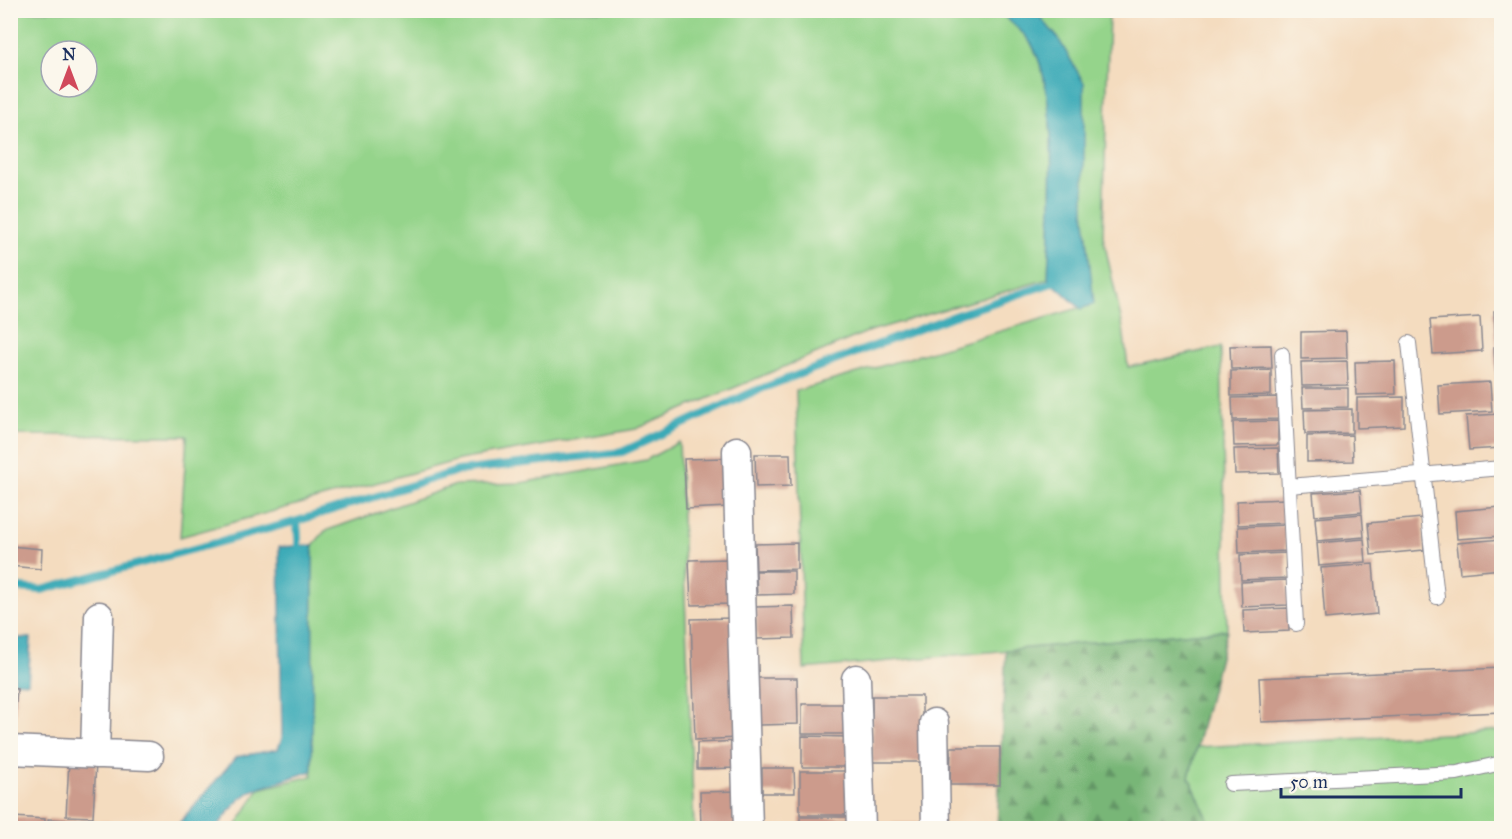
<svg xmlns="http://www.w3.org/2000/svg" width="1512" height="839" font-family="'IM FELL Great Primer',serif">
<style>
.green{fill:#95d48b;stroke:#588274;stroke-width:1.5;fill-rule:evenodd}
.forest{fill:url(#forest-firs);stroke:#4a726a;stroke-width:1.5}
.water{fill:#3aaab7;stroke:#2a6c8a;stroke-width:1.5}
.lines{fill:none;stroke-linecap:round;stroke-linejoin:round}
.stream{stroke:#3aaab7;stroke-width:8}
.building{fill:#cc9b8c}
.service-casing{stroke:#88868e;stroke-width:16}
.minor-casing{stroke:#88868e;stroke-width:31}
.service{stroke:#fff;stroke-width:14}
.minor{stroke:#fff;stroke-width:28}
</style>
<defs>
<pattern id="forest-firs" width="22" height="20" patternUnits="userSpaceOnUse" patternTransform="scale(1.5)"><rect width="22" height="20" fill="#78b677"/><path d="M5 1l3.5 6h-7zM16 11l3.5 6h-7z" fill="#629465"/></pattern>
</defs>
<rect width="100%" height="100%" fill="#fbf7ec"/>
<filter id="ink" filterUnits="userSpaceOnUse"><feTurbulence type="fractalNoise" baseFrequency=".0167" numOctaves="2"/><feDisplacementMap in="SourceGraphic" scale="12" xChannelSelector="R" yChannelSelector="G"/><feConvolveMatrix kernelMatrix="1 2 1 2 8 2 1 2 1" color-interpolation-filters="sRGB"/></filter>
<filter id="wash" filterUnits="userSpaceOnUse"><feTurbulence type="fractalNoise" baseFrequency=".008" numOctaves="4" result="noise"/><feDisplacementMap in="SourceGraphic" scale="24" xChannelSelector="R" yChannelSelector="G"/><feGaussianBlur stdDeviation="1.35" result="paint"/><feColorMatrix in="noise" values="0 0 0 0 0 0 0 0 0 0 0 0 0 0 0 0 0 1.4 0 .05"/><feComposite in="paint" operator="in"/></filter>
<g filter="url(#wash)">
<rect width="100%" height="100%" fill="#f4dcbf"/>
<path class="green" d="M 11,11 L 998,11 C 1008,20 1020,29 1028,39 C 1062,83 1050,222 1048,279 L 867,332 L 636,429 L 459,460 L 180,537 L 187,436 L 11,435 ZM 51,51 L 87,51 L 87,87 L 51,87 Z
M 1035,11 L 1109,11 L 1103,236 L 1123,328 L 1128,367 L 1221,347 L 1227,630 L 804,669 L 796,391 L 1093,304 L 1084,210 L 1058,38 Z
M 679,442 L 694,828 L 235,828 L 259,789 L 312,776 L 313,545 L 325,531 L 456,485 L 521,483 L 646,460 Z
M 1501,731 L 1501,828 L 1212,828 L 1189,777 L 1197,747 Z"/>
<path class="forest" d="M 1227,630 L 1189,777 L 1212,828 L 997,828 L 1006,650 Z"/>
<path class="water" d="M 998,11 L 1035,11 L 1058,38 L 1084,83 L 1084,210 L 1094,304 L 1081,309 L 1048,279 C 1050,222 1062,83 1028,39 C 1020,29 1008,20 998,11 Z
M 313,545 L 312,771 L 251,791 L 238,801 L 216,828 L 175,828 L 236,757 L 278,749 L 282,738 L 279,547 Z
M 16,638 L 31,638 L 28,683 L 14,682 Z"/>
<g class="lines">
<path class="stream" d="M 299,556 L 297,521 L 457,471 L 622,452 L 755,391 L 956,315 L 1061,280
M 10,587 L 42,590 L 297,521"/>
</g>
<g id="blocks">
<path class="building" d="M 1494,311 L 1502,311 L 1502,345 L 1496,345 Z
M 1480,317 L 1482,351 L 1433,354 L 1430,320 Z
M 1346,331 L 1347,358 L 1301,359 L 1301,332 Z
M 1271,345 L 1272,368 L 1231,369 L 1230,346 Z
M 1494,347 L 1502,347 L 1502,378 L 1496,379 Z
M 1347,361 L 1348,385 L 1302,386 L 1301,362 Z
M 1395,361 L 1396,394 L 1356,395 L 1355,362 Z
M 1271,370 L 1271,395 L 1231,396 L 1231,371 Z
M 1490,382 L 1492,411 L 1440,414 L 1438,385 Z
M 1497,382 L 1502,382 L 1502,413 L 1499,413 Z
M 1302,388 L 1348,388 L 1348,407 L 1303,408 Z
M 1277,397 L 1278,419 L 1233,420 L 1232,398 Z
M 1404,397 L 1404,426 L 1357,428 L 1357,398 Z
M 1352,409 L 1352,433 L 1305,434 L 1304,410 Z
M 1499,414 L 1501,448 L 1469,450 L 1466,416 Z
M 1278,421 L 1278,445 L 1234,446 L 1233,422 Z
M 1352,435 L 1353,461 L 1307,462 L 1307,436 Z
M 1278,448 L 1279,473 L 1235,474 L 1234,449 Z
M 755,454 L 790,454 L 791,486 L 756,487 Z
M 726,458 L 728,507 L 686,509 L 684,459 Z
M 1360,490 L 1362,512 L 1315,516 L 1313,493 Z
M 1284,499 L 1285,523 L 1238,525 L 1237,501 Z
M 1500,507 L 1502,536 L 1457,539 L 1455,511 Z
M 1362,514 L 1364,537 L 1317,541 L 1315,518 Z
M 1422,518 L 1424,550 L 1371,555 L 1368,523 Z
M 1285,525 L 1286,551 L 1239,553 L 1238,527 Z
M 1364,539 L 1366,562 L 1319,566 L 1317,543 Z
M 1502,539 L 1502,569 L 1460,573 L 1457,543 Z
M 797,543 L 797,569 L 756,570 L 755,544 Z
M 10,546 L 42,549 L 41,569 L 10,566 Z
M 1286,553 L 1287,578 L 1241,580 L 1240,555 Z
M 729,559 L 731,604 L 691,605 L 689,560 Z
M 1373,564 L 1377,614 L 1325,619 L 1321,568 Z
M 756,571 L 794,571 L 794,594 L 757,595 Z
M 1287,580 L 1288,605 L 1242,607 L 1241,582 Z
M 793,606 L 794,638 L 757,639 L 756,607 Z
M 1288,608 L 1289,631 L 1244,633 L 1243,610 Z
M 733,618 L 737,738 L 695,740 L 691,619 Z
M 1502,668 L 1502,712 L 1261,722 L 1259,678 Z
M 758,678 L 797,678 L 798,724 L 759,725 Z
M 10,688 L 17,689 L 14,729 L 10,729 Z
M 872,696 L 922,696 L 922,762 L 872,762 Z
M 802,704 L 851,704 L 851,734 L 802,734 Z
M 802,736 L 852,737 L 852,767 L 802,767 Z
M 739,741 L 739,768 L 697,769 L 697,743 Z
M 951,747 L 1000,747 L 1000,785 L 950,785 Z
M 69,761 L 96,763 L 93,817 L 66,816 Z
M 762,768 L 794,768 L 795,793 L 762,793 Z
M 800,771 L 855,771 L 854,815 L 800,815 Z
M 738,791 L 739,828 L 701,828 L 700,792 Z
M 13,817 L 45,819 L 45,828 L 13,828 Z
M 800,817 L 854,817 L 854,828 L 800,828 Z
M 48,819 L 77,821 L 77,828 L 47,828 Z
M 79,820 L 112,822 L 111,828 L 78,828 Z
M 877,823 L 928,823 L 928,828 L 877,828 Z"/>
</g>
</g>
<g filter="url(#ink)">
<use href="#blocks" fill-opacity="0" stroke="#88868e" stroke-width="1.5"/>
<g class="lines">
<g class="service-casing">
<path id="service" d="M 1409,343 L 1437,597
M 1282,354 L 1296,624
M 1289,486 L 1502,468
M 1231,784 L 1457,773 L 1502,763"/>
</g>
<g class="minor-casing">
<path id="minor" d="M 737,451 L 748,828
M 856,679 L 861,828
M 934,723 L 936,828
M 10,750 L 149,756
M 95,754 L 99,616"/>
</g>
<use href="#service" class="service"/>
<use href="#minor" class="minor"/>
</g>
</g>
<rect width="1512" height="839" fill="none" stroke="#fbf7ec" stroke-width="36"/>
<g transform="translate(69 69)"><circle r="28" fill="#fbf7ec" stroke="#a1a7b3" stroke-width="1.5"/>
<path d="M0-4.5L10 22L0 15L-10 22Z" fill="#d1495b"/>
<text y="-9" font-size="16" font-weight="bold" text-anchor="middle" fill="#1b2f5e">N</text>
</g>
<path d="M1281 788v9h180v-9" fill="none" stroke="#1b2f5e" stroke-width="3"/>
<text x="1290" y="788" font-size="18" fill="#1b2f5e" stroke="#fbf7ec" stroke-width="4.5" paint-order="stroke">50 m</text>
</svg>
